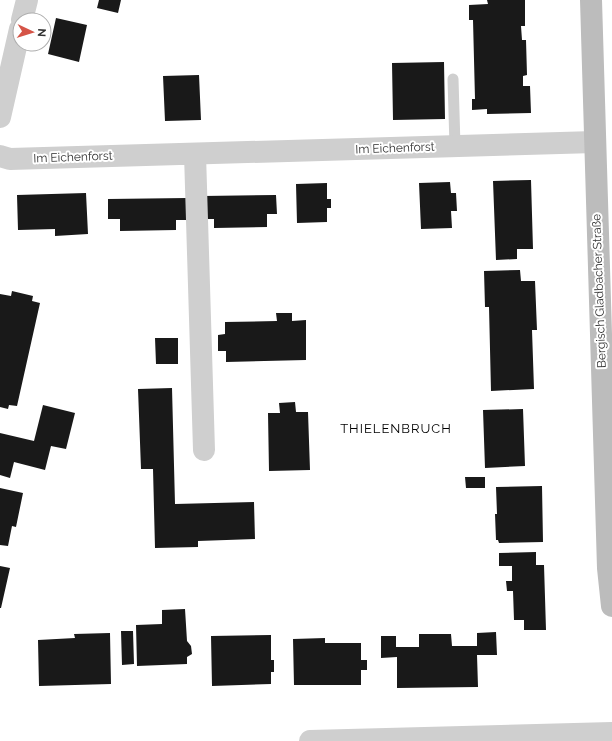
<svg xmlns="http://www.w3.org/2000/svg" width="612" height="741" font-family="Raleway,sans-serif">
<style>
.building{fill:#191919}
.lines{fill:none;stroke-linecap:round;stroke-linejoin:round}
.lane{stroke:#cfcfcf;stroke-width:11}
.street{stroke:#cfcfcf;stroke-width:22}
.secondary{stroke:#bcbcbc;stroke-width:22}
.labels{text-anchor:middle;stroke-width:4;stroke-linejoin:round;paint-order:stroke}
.street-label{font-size:12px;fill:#323232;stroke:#fff}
.neighbourhood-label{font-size:13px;letter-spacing:1px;fill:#000;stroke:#fff}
</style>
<rect width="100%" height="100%" fill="#fff"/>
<path class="building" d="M 99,0 L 121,0 L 118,13 L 97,8 Z
M 487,0 L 525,0 L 525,26 L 521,26 L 522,40 L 526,40 L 527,75 L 523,76 L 523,86 L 530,86 L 531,113 L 487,114 L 487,109 L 472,110 L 472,99 L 475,99 L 473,20 L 469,20 L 469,5 L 488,4 Z
M 56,18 L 87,25 L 79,62 L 48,54 Z
M 444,62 L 445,119 L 393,120 L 392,63 Z
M 199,75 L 201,120 L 165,121 L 163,76 Z
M 531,180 L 533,249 L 517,249 L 517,259 L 496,260 L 493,181 Z
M 450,182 L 451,193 L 456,193 L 457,211 L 451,211 L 452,228 L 421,229 L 419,183 Z
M 327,183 L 327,199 L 331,199 L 331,208 L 327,208 L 327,222 L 297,223 L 296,184 Z
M 86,193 L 88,234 L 55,236 L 55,229 L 18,230 L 17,195 Z
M 276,195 L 277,214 L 267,214 L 267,227 L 214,228 L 214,219 L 204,219 L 203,196 Z
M 187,198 L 187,220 L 176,220 L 176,230 L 120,231 L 120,219 L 108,219 L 108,199 Z
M 520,270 L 521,281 L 535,281 L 537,330 L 532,330 L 534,389 L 491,391 L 489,307 L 485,307 L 484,271 Z
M 12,291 L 33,296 L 32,301 L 40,303 L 17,406 L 9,405 L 8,409 L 0,407 L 0,294 L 11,296 Z
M 276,313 L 292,313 L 292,321 L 306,320 L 306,360 L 226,362 L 226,351 L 218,351 L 218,335 L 225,334 L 225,322 L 277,321 Z
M 155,338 L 178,338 L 178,364 L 156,364 Z
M 172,388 L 175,504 L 254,502 L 255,539 L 198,541 L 198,547 L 155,548 L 153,469 L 141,469 L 138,389 Z
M 295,402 L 296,412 L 308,412 L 310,470 L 269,471 L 268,413 L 280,413 L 279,403 Z
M 43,405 L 75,413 L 66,449 L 51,446 L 45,470 L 14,462 L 10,478 L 0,475 L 0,433 L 34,441 Z
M 523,409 L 525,466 L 485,468 L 483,410 Z
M 465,477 L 485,477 L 485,488 L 466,488 Z
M 542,486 L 543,542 L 499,543 L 498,540 L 496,540 L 495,514 L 497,514 L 496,487 Z
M 0,488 L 23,493 L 16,527 L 12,526 L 8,546 L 0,545 Z
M 536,552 L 536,565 L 544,565 L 546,630 L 524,630 L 524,620 L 514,620 L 513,591 L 507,591 L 506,581 L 512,581 L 512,566 L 499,566 L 499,553 Z
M 0,566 L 10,568 L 1,608 L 0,608 Z
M 185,609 L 187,641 L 191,646 L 192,654 L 187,657 L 187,664 L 137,666 L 136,625 L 162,624 L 162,610 Z
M 121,631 L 133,631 L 134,664 L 122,665 Z
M 496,632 L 497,655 L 477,655 L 478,687 L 397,688 L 397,657 L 381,658 L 381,636 L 396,636 L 396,647 L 419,647 L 419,634 L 451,634 L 452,646 L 477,646 L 477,633 Z
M 110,633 L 111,684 L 39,686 L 38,640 L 75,638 L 74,634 Z
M 271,635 L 271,660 L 274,660 L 274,672 L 271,672 L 271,684 L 212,686 L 211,636 Z
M 325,638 L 325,643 L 361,643 L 361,660 L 367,660 L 367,670 L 361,670 L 361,685 L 294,685 L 293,639 Z"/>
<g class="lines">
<path class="lane" d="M 453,79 L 455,146"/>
<path class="street" d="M 22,20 L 27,0
M 0,117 L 20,29
M 195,154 L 204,450
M 0,156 L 10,159 L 595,142
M 310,741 L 612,733"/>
<path class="secondary" d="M 591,0 L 608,568 L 612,606"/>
</g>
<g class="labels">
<g class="street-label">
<text transform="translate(395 148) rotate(-2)" y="4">Im Eichenforst</text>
<text transform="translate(73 157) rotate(-2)" y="4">Im Eichenforst</text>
<text transform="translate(599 291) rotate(-92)" y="4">Bergisch Gladbacher Straße</text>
</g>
<g class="neighbourhood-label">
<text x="396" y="433">THIELENBRUCH</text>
</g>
</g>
<g transform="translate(32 32) rotate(94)"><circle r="19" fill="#ffffff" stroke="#adadad"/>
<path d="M0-3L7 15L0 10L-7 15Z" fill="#d55447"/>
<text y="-6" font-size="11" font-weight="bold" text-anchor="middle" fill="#323232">N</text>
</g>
</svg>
